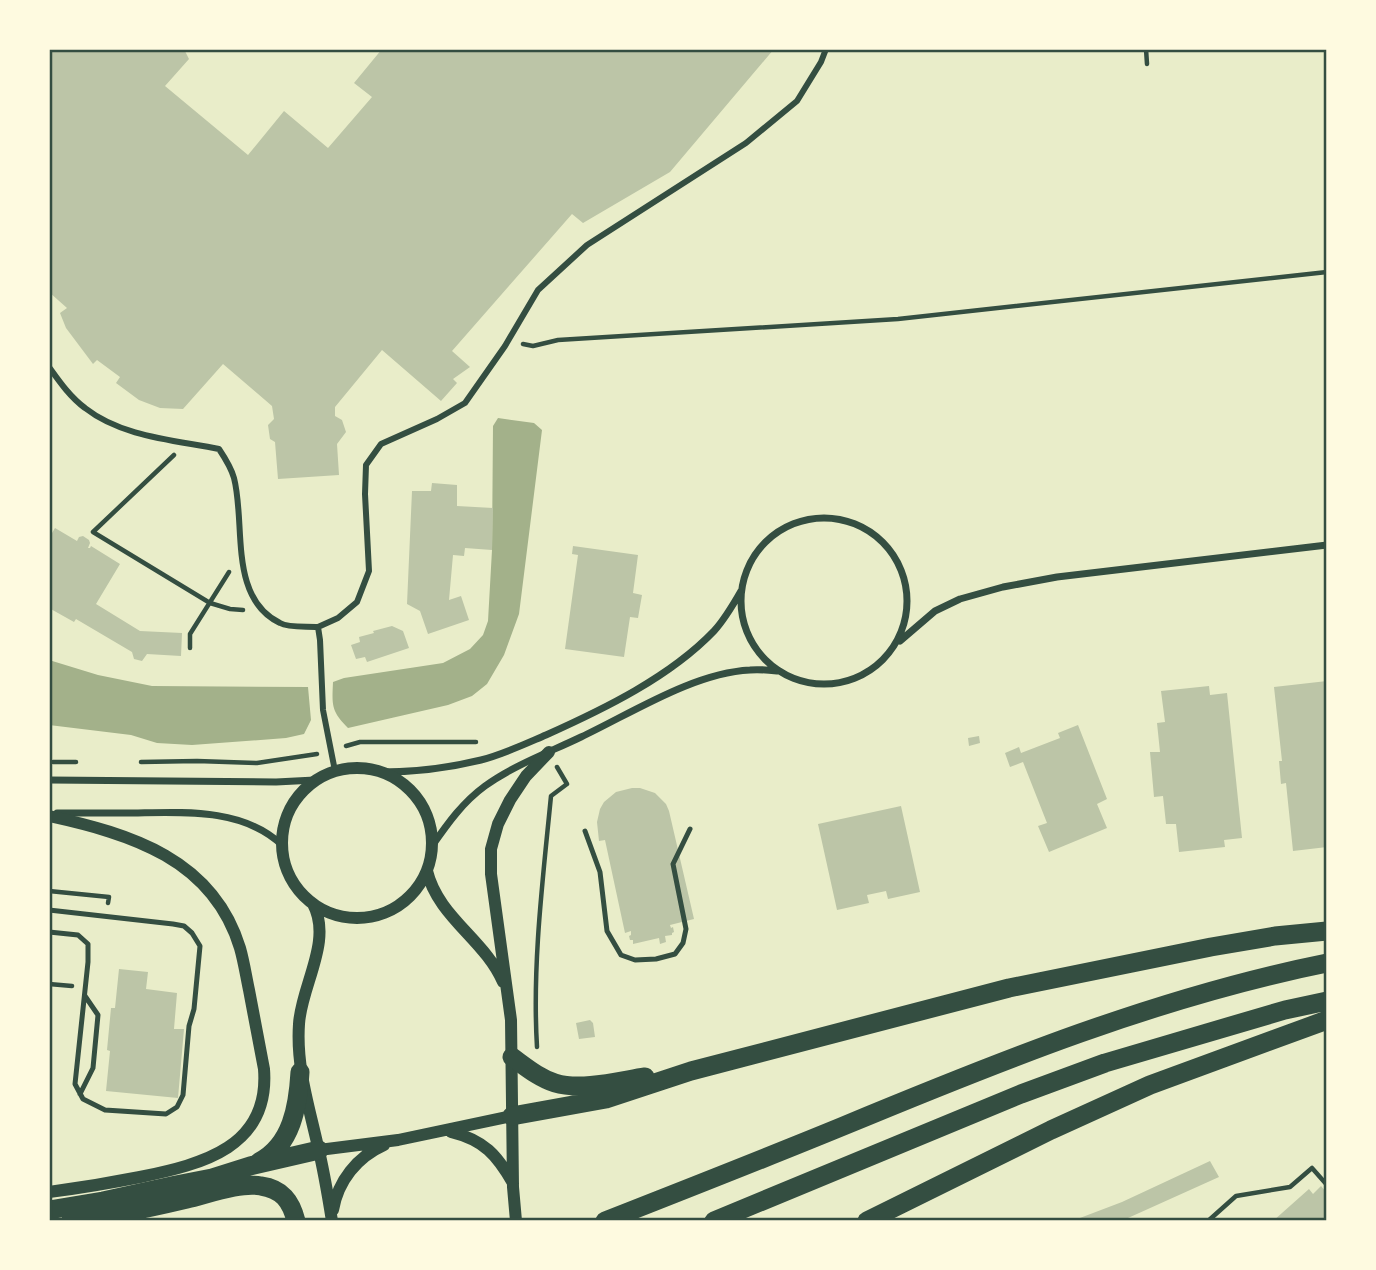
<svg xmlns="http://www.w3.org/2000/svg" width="1376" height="1270" font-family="'Alegreya Sans',sans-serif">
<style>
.water{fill:#a3b18a}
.building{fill:#bcc5a7}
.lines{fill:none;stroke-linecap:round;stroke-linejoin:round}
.path{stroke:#344e41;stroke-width:4.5}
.service{stroke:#344e41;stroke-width:5}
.pedestrian{stroke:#344e41;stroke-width:6}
.minor{stroke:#344e41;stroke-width:7}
.tertiary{stroke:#344e41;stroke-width:12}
.trunk{stroke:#344e41;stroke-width:19}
.neatline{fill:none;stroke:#344e41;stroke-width:2.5}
</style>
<rect width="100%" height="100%" fill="#e9edc9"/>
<path class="water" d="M 498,418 L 534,423 L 542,430 L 519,614 L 504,655 L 487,684 L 472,696 L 448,705 L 348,728 C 331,711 332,705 333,682 L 344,678 L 443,663 L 470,649 L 483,635 L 488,621 L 492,550 L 493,426 Z
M 49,660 L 98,675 L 152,686 L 308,687 L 311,720 L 304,734 L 286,738 L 192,745 L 157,743 L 131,735 L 49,725 Z"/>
<path class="building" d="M 49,49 L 184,49 L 189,59 L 165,86 L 248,155 L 284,111 L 328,148 L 372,97 L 354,83 L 382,49 L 774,49 L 670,172 L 583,223 L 572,214 L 452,351 L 470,367 L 453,379 L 457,383 L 441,401 L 382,350 L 335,407 L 335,416 L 342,420 L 346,432 L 337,444 L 339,475 L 278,479 L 275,442 L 270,439 L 268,425 L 274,419 L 272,406 L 223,364 L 183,409 L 160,408 L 139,400 L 116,383 L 120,377 L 97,360 L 93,364 L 66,328 L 60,313 L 67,308 L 49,292 Z
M 432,483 L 457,485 L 457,506 L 493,508 L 492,550 L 465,548 L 464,556 L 453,555 L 449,600 L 461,596 L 469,620 L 428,634 L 420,611 L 407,604 L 412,491 L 431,491 Z
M 55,528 L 77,541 L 79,537 L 83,536 L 89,540 L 90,543 L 88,548 L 90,548 L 91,546 L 120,564 L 96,604 L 140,631 L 182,633 L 181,656 L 147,654 L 142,661 L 134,659 L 132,652 L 76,619 L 74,622 L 49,608 L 49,538 Z
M 573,546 L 638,555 L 633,593 L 642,595 L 638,618 L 630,617 L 624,657 L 565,649 L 578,555 L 572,554 Z
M 392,626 L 403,631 L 409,648 L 367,662 L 365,657 L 356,659 L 351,645 L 360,642 L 359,637 L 374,633 L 373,631 Z
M 1327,681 L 1327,847 L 1293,851 L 1286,783 L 1281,784 L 1279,761 L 1282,761 L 1274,687 Z
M 1209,686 L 1210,695 L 1227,693 L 1242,838 L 1224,840 L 1225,847 L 1179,852 L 1176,824 L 1166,824 L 1163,796 L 1154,797 L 1150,752 L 1160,752 L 1157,723 L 1165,722 L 1161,691 Z
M 1078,725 L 1107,799 L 1097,804 L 1107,828 L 1049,852 L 1038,826 L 1047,823 L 1023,762 L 1010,767 L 1005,753 L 1019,747 L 1021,753 L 1060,738 L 1058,733 Z
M 979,736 L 980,743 L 969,746 L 968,738 Z
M 632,788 L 640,788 L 655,793 L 666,804 L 669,811 L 694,919 L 670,925 L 671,928 L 673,927 L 674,932 L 672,933 L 672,935 L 665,936 L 666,942 L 660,944 L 659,938 L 633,944 L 633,940 L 630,940 L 629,936 L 631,935 L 631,931 L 625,933 L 605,840 L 599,841 L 597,822 L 600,809 L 604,802 L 616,792 Z
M 901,806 L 920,892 L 888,899 L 886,891 L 867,895 L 869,903 L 837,910 L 818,824 Z
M 119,969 L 148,972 L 146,989 L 177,993 L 174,1029 L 184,1029 L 178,1098 L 106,1091 L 110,1051 L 107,1050 L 111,1008 L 115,1008 Z
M 590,1020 L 593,1023 L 595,1037 L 579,1039 L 576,1023 Z
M 1210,1161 L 1219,1177 L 1128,1218 L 1121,1221 L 1072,1221 L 1122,1202 Z
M 1321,1186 L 1327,1193 L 1327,1221 L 1273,1221 L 1309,1189 L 1313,1194 Z"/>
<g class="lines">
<path class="path" d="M 1146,49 L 1147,64
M 523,344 L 533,346 L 558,340 L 898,319 L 1327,272
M 174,455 L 93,532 L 210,603 L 230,609 L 243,610
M 190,648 L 190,634 L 229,572
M 346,746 L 360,742 L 476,742
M 53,762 L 76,762
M 141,762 L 197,761 L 257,763 L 317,754
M 49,891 L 109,897 L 108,903
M 49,984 L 72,986
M 537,1047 C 532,965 543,878 551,796 L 567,784 L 557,767
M 1208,1221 L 1236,1196 L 1290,1187 L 1312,1168 L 1327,1185"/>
<path class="service" d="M 585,831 L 600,872 L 607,931 L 621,955 L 635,960 L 656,959 L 675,954 L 683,943 L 686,929 L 673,864 L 690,829
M 49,910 L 173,924 L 184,926 L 192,933 L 200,946 L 194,1009 L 189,1026 L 183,1095 L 177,1107 L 166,1114 L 105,1110 L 83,1099 L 75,1084 L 88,962 L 88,944 L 78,935 L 49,932
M 80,1094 L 93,1068 L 98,1015 L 85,996"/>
<path class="pedestrian" d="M 49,367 C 59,381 70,397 85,408 C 122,437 174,440 219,449 C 225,458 231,467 234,478 C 246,524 228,598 280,623 C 289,628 306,626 318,627 L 320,640 L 323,710 L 335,771
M 318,627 L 338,618 L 357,602 L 369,571 L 365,494 L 366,465 L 381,444 L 437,419 L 465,403 L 505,346 L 538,290 L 587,245 L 746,143 L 797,101 L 821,62 L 826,49"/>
<path class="minor" d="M741 601a83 83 0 1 1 166 0a83 83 0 1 1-166 0Z
M 900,641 L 935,611 L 960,599 L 1003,587 L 1057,577 L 1327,545
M 381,772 C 415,772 448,768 481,760 C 504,754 525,744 546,735 C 604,709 670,677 714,631 C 725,619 733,605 741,591
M 49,780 L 276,782 L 315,780
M 57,813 C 84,813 111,813 138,813 C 187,812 244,809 282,845
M 432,846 C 448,823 463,802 485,786 C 514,765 550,752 581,737 C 632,713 693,673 750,670 C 759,669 768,670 777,671"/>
<path class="tertiary" d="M282 843a75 75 0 1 1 150 0a75 75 0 1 1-150 0Z
M 49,816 C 131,834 213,859 240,948 C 244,962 246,976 249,990 C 254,1016 259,1043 264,1069 C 270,1147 203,1164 140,1177 C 110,1183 80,1188 49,1192
M 427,871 C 438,917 485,940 503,982
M 313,904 C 333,941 301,986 299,1024 C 296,1067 309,1106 318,1147 C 324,1171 328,1196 332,1221
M 451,1132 C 484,1140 497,1155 513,1183
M 319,1150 L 398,1140 L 512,1116
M 333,1210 C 338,1181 357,1157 384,1145
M 516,1221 L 513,1187 L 511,1020 L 491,874 L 491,849 L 498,824 L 510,800 L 526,776 L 549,752"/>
<path class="trunk" d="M 512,1057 C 526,1067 539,1078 555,1083 C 581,1091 619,1081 645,1077
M 512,1116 L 606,1099 L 691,1071 L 1009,988 L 1211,947 L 1275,936 L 1327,931
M 259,1162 C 292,1145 298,1106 300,1072
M 49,1210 L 103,1201 L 176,1185 L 212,1178 L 250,1166 L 319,1150
M 71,1221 C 110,1217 149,1208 187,1199 C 208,1194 241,1182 261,1186 C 282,1189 291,1201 296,1221
M 605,1221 C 684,1190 763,1159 841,1127 C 1000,1061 1158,997 1327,963
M 714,1221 L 1021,1094 L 1105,1063 L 1285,1010 L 1327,1001
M 867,1221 L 1051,1130 L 1150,1085 L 1327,1020"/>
</g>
<rect width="1376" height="1270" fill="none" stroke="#fefae0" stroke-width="102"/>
<rect x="51" y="51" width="1274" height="1168" class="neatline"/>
</svg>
